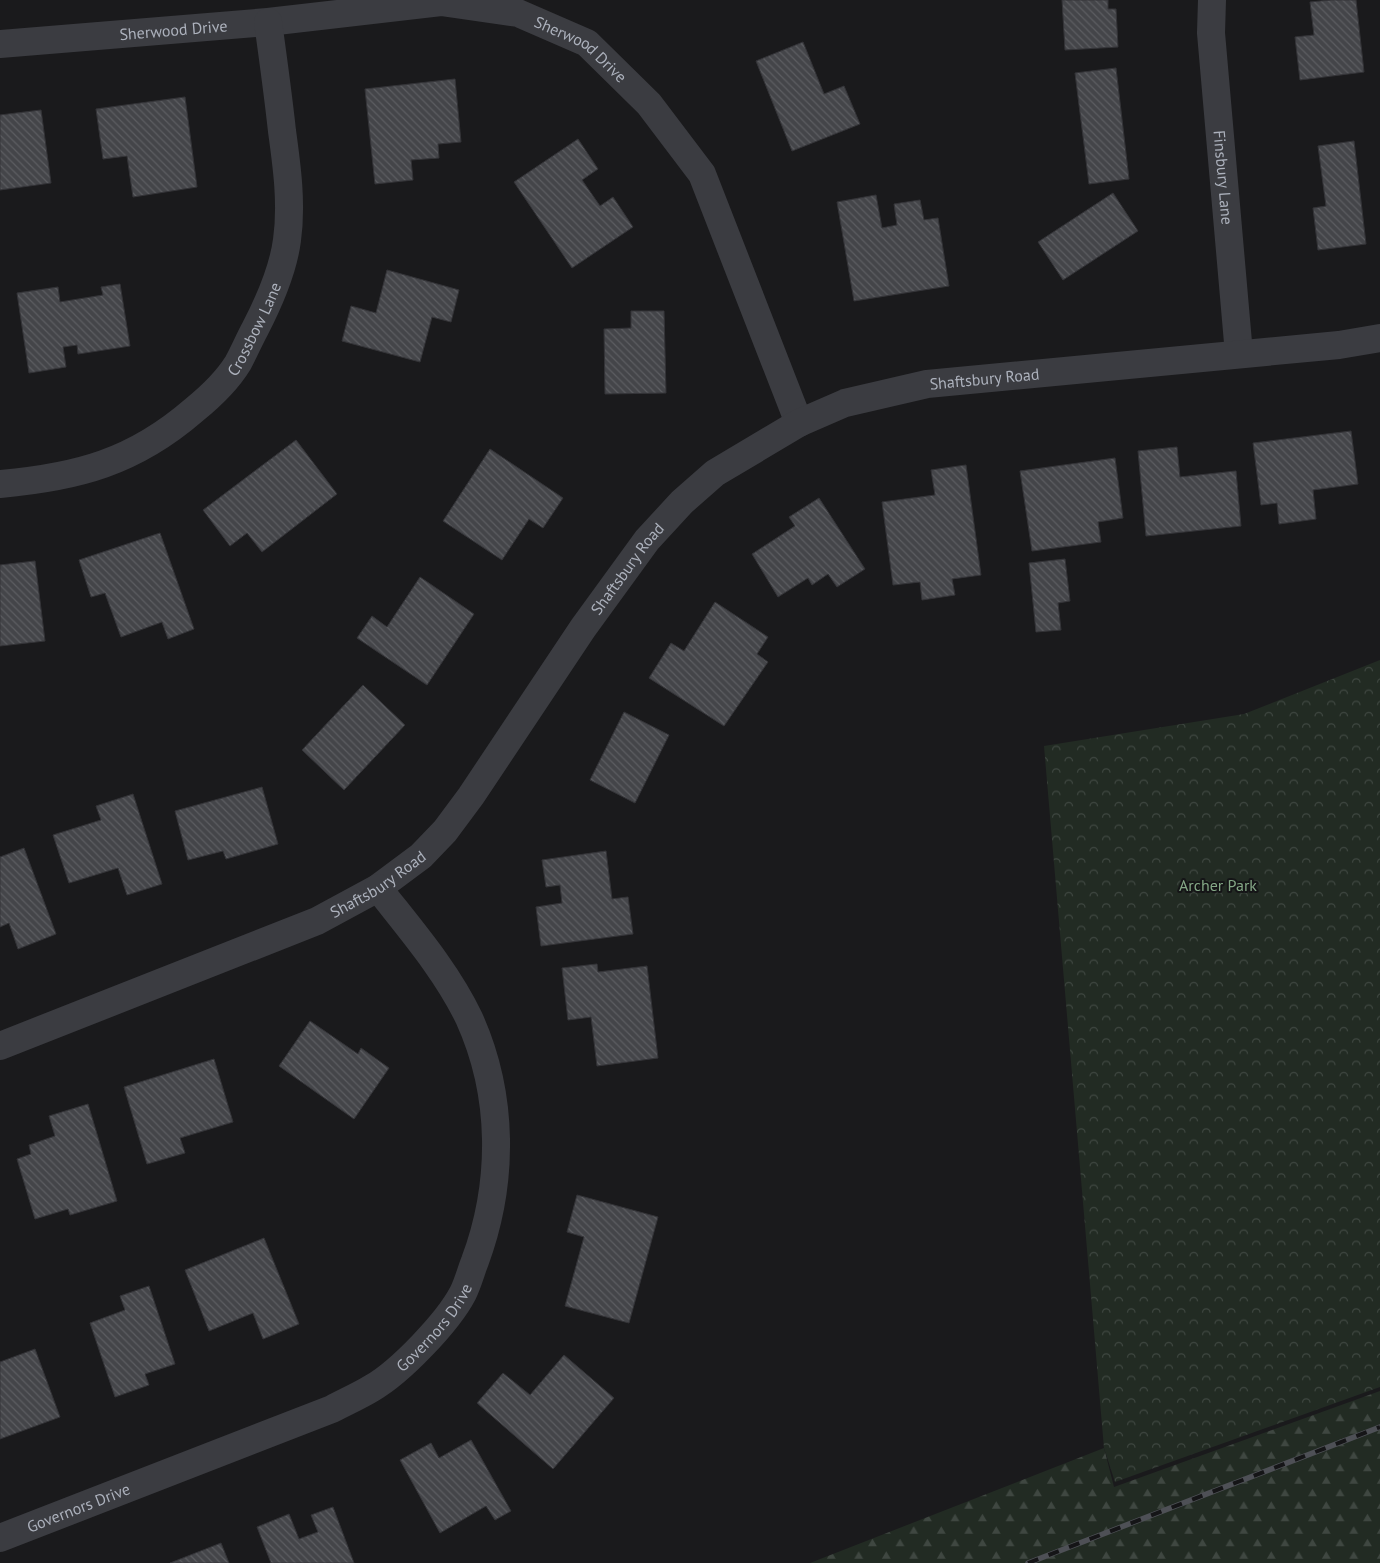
<svg xmlns="http://www.w3.org/2000/svg" width="1380" height="1563" font-family="'PT Sans',sans-serif">
<style>
.forest{fill:url(#forest-firs)}
.park{fill:url(#park-crowns)}
.building{fill:url(#building-back-hatch);stroke:#343438}
.lines{fill:none;stroke-linecap:round;stroke-linejoin:round}
.minor{stroke:#3b3c41;stroke-width:28}
.rail-casing{stroke:#4e5056;stroke-width:5.5}
.rail{stroke:#151517;stroke-width:4;stroke-dasharray:11;stroke-linecap:butt}
.labels{text-anchor:middle;stroke-width:4;stroke-linejoin:round;paint-order:stroke}
.street-label{font-size:16px;fill:#acb1bc;stroke:#151517}
.park-label{font-size:16px;fill:#84a786;stroke:#151517}
</style>
<defs>
<pattern id="forest-firs" width="22" height="20" patternUnits="userSpaceOnUse" patternTransform="scale(1.25)"><rect width="22" height="20" fill="#222b23"/><path d="M5 1l3.5 6h-7zM16 11l3.5 6h-7z" fill="#3f4741"/></pattern>
<pattern id="park-crowns" width="20" height="18" patternUnits="userSpaceOnUse" patternTransform="scale(1.25)"><rect width="20" height="18" fill="#222b23"/><path d="M2 6a3 3 0 1 1 6 0M12 15a3 3 0 1 1 6 0" fill="none" stroke="#3f4741"/></pattern>
<pattern id="building-back-hatch" width="6" height="6" patternUnits="userSpaceOnUse" patternTransform="scale(1.25)"><rect width="6" height="6" fill="#444549"/><path d="M-1 5l2 2M0 0l6 6M5-1l2 2" fill="none" stroke="#5c5d61"/></pattern>
</defs>
<rect width="100%" height="100%" fill="#1a1a1c"/>
<path class="forest" d="M 1380,1391 L 1380,1563 L 810,1563 L 1104,1448 L 1114,1487 Z"/>
<path class="park" d="M 1380,660 L 1380,1387 L 1115,1482 L 1104,1448 L 1044,746 L 1244,714 Z"/>
<path class="building" d="M 1062,0 L 1108,0 L 1108,9 L 1116,9 L 1118,47 L 1065,50 Z
M 1331,0 L 1356,0 L 1364,72 L 1300,80 L 1295,37 L 1314,35 L 1310,2 Z
M 803,42 L 824,94 L 844,86 L 860,124 L 792,151 L 756,61 Z
M 1116,68 L 1129,179 L 1089,184 L 1075,73 Z
M 455,79 L 461,142 L 438,144 L 439,158 L 411,160 L 413,180 L 375,184 L 365,89 Z
M 185,97 L 197,187 L 133,197 L 127,156 L 103,159 L 96,109 Z
M 41,110 L 51,183 L 0,190 L 0,115 Z
M 578,139 L 598,169 L 582,180 L 600,206 L 613,197 L 633,227 L 572,268 L 514,182 Z
M 1354,141 L 1366,244 L 1318,250 L 1313,208 L 1326,206 L 1318,146 Z
M 1113,193 L 1138,231 L 1063,280 L 1038,242 Z
M 876,195 L 882,228 L 897,225 L 894,204 L 920,200 L 924,220 L 938,218 L 949,286 L 854,301 L 837,202 Z
M 387,270 L 459,290 L 451,322 L 432,317 L 420,362 L 342,341 L 351,306 L 376,313 Z
M 120,284 L 130,346 L 78,354 L 77,345 L 63,347 L 66,367 L 29,373 L 17,293 L 58,287 L 60,302 L 103,295 L 101,287 Z
M 631,311 L 664,311 L 666,393 L 605,394 L 604,329 L 631,328 Z
M 1351,431 L 1358,484 L 1313,490 L 1316,519 L 1279,524 L 1277,503 L 1261,505 L 1253,443 Z
M 296,440 L 337,494 L 262,552 L 247,533 L 230,546 L 203,510 Z
M 1177,447 L 1180,477 L 1236,471 L 1241,526 L 1146,536 L 1138,451 Z
M 490,449 L 563,498 L 543,528 L 529,519 L 502,560 L 443,521 Z
M 1115,458 L 1123,518 L 1098,522 L 1101,542 L 1032,551 L 1020,471 Z
M 966,465 L 981,575 L 952,579 L 955,595 L 922,600 L 920,582 L 893,585 L 882,502 L 935,495 L 931,470 Z
M 819,498 L 865,569 L 837,587 L 828,574 L 812,585 L 808,578 L 778,597 L 752,554 L 795,526 L 789,517 Z
M 160,533 L 194,629 L 168,639 L 162,622 L 121,637 L 105,593 L 91,597 L 79,560 Z
M 1065,559 L 1070,601 L 1058,603 L 1061,630 L 1036,632 L 1029,563 Z
M 35,561 L 45,641 L 0,646 L 0,565 Z
M 420,577 L 474,614 L 427,685 L 357,638 L 372,616 L 387,627 Z
M 715,602 L 768,637 L 757,654 L 768,662 L 724,726 L 649,678 L 671,643 L 684,651 Z
M 363,685 L 405,725 L 344,790 L 302,750 Z
M 624,712 L 669,735 L 635,803 L 590,780 Z
M 262,787 L 278,844 L 226,859 L 223,851 L 188,860 L 175,811 Z
M 133,794 L 162,884 L 127,895 L 118,868 L 69,883 L 53,835 L 101,820 L 96,806 Z
M 24,848 L 56,934 L 18,949 L 9,923 L 0,927 L 0,857 Z
M 606,851 L 612,899 L 628,897 L 633,934 L 541,946 L 536,907 L 562,903 L 560,885 L 546,887 L 542,860 Z
M 597,964 L 598,972 L 647,966 L 658,1058 L 597,1066 L 591,1017 L 568,1020 L 562,968 Z
M 310,1021 L 358,1054 L 361,1048 L 389,1068 L 354,1119 L 279,1066 Z
M 214,1059 L 233,1122 L 180,1138 L 185,1153 L 147,1164 L 124,1087 Z
M 88,1104 L 117,1201 L 70,1215 L 68,1209 L 35,1219 L 17,1159 L 31,1154 L 29,1145 L 55,1136 L 49,1116 Z
M 577,1195 L 658,1217 L 629,1323 L 565,1306 L 584,1237 L 567,1232 Z
M 264,1238 L 299,1324 L 263,1339 L 253,1313 L 209,1331 L 185,1270 Z
M 149,1286 L 175,1364 L 145,1374 L 149,1385 L 115,1397 L 90,1323 L 125,1310 L 120,1296 Z
M 35,1349 L 60,1417 L 0,1439 L 0,1362 Z
M 564,1355 L 614,1398 L 553,1469 L 477,1403 L 503,1373 L 530,1395 Z
M 471,1440 L 511,1511 L 495,1520 L 486,1506 L 440,1533 L 400,1460 L 431,1443 L 439,1458 Z
M 333,1507 L 354,1563 L 271,1563 L 257,1527 L 289,1514 L 299,1539 L 318,1532 L 311,1515 Z
M 221,1543 L 229,1563 L 170,1563 Z"/>
<g class="lines">
<g class="minor">
<path id="s1" d="M 1212,0 L 1211,33 L 1239,354"/>
<path id="s2" d="M 0,44 L 268,22 L 441,2 L 518,13 L 587,43 L 649,104 L 702,174 L 799,423"/>
<path id="s3" d="M 0,484 C 78,477 134,462 194,410 C 210,397 227,381 238,363 C 244,352 249,340 255,329 C 269,302 283,271 287,240 C 292,204 287,167 282,131 C 278,94 273,58 268,22"/>
<path id="s4" d="M 0,1046 L 317,921 L 378,888 L 421,856 L 445,831 L 471,796 L 583,628 L 647,540 L 682,502 L 715,473 L 799,423 L 845,403 L 927,384 L 1339,345 L 1380,338"/>
<path id="s5" d="M 0,1538 L 332,1409 C 345,1402 359,1396 372,1388 C 400,1372 448,1322 463,1293 C 468,1283 471,1271 475,1261 C 504,1183 504,1095 469,1018 C 446,970 410,929 378,888"/>
</g>
<g class="rail-casing">
<path id="rail" d="M 1028,1563 L 1380,1427"/>
</g>
<use href="#rail" class="rail"/>
</g>
<g class="labels">
<g class="street-label">
<text dy="6" stroke="none"><textPath href="#s2" startOffset="174">Sherwood Drive</textPath></text>
<text dy="6" stroke="none"><textPath href="#s2" startOffset="594">Sherwood Drive</textPath></text>
<text dy="6" stroke="none"><textPath href="#s1" startOffset="178">Finsbury Lane</textPath></text>
<text dy="6" stroke="none"><textPath href="#s3" startOffset="314">Crossbow Lane</textPath></text>
<text dy="6" stroke="none"><textPath href="#s4" startOffset="1238">Shaftsbury Road</textPath></text>
<text dy="6" stroke="none"><textPath href="#s4" startOffset="818">Shaftsbury Road</textPath></text>
<text dy="6" stroke="none"><textPath href="#s4" startOffset="412">Shaftsbury Road</textPath></text>
<text dy="6" stroke="none"><textPath href="#s5" startOffset="489">Governors Drive</textPath></text>
<text dy="6" stroke="none"><textPath href="#s5" startOffset="84">Governors Drive</textPath></text>
</g>
<g class="park-label">
<text x="1218" y="891">Archer Park</text>
</g>
</g>
</svg>
